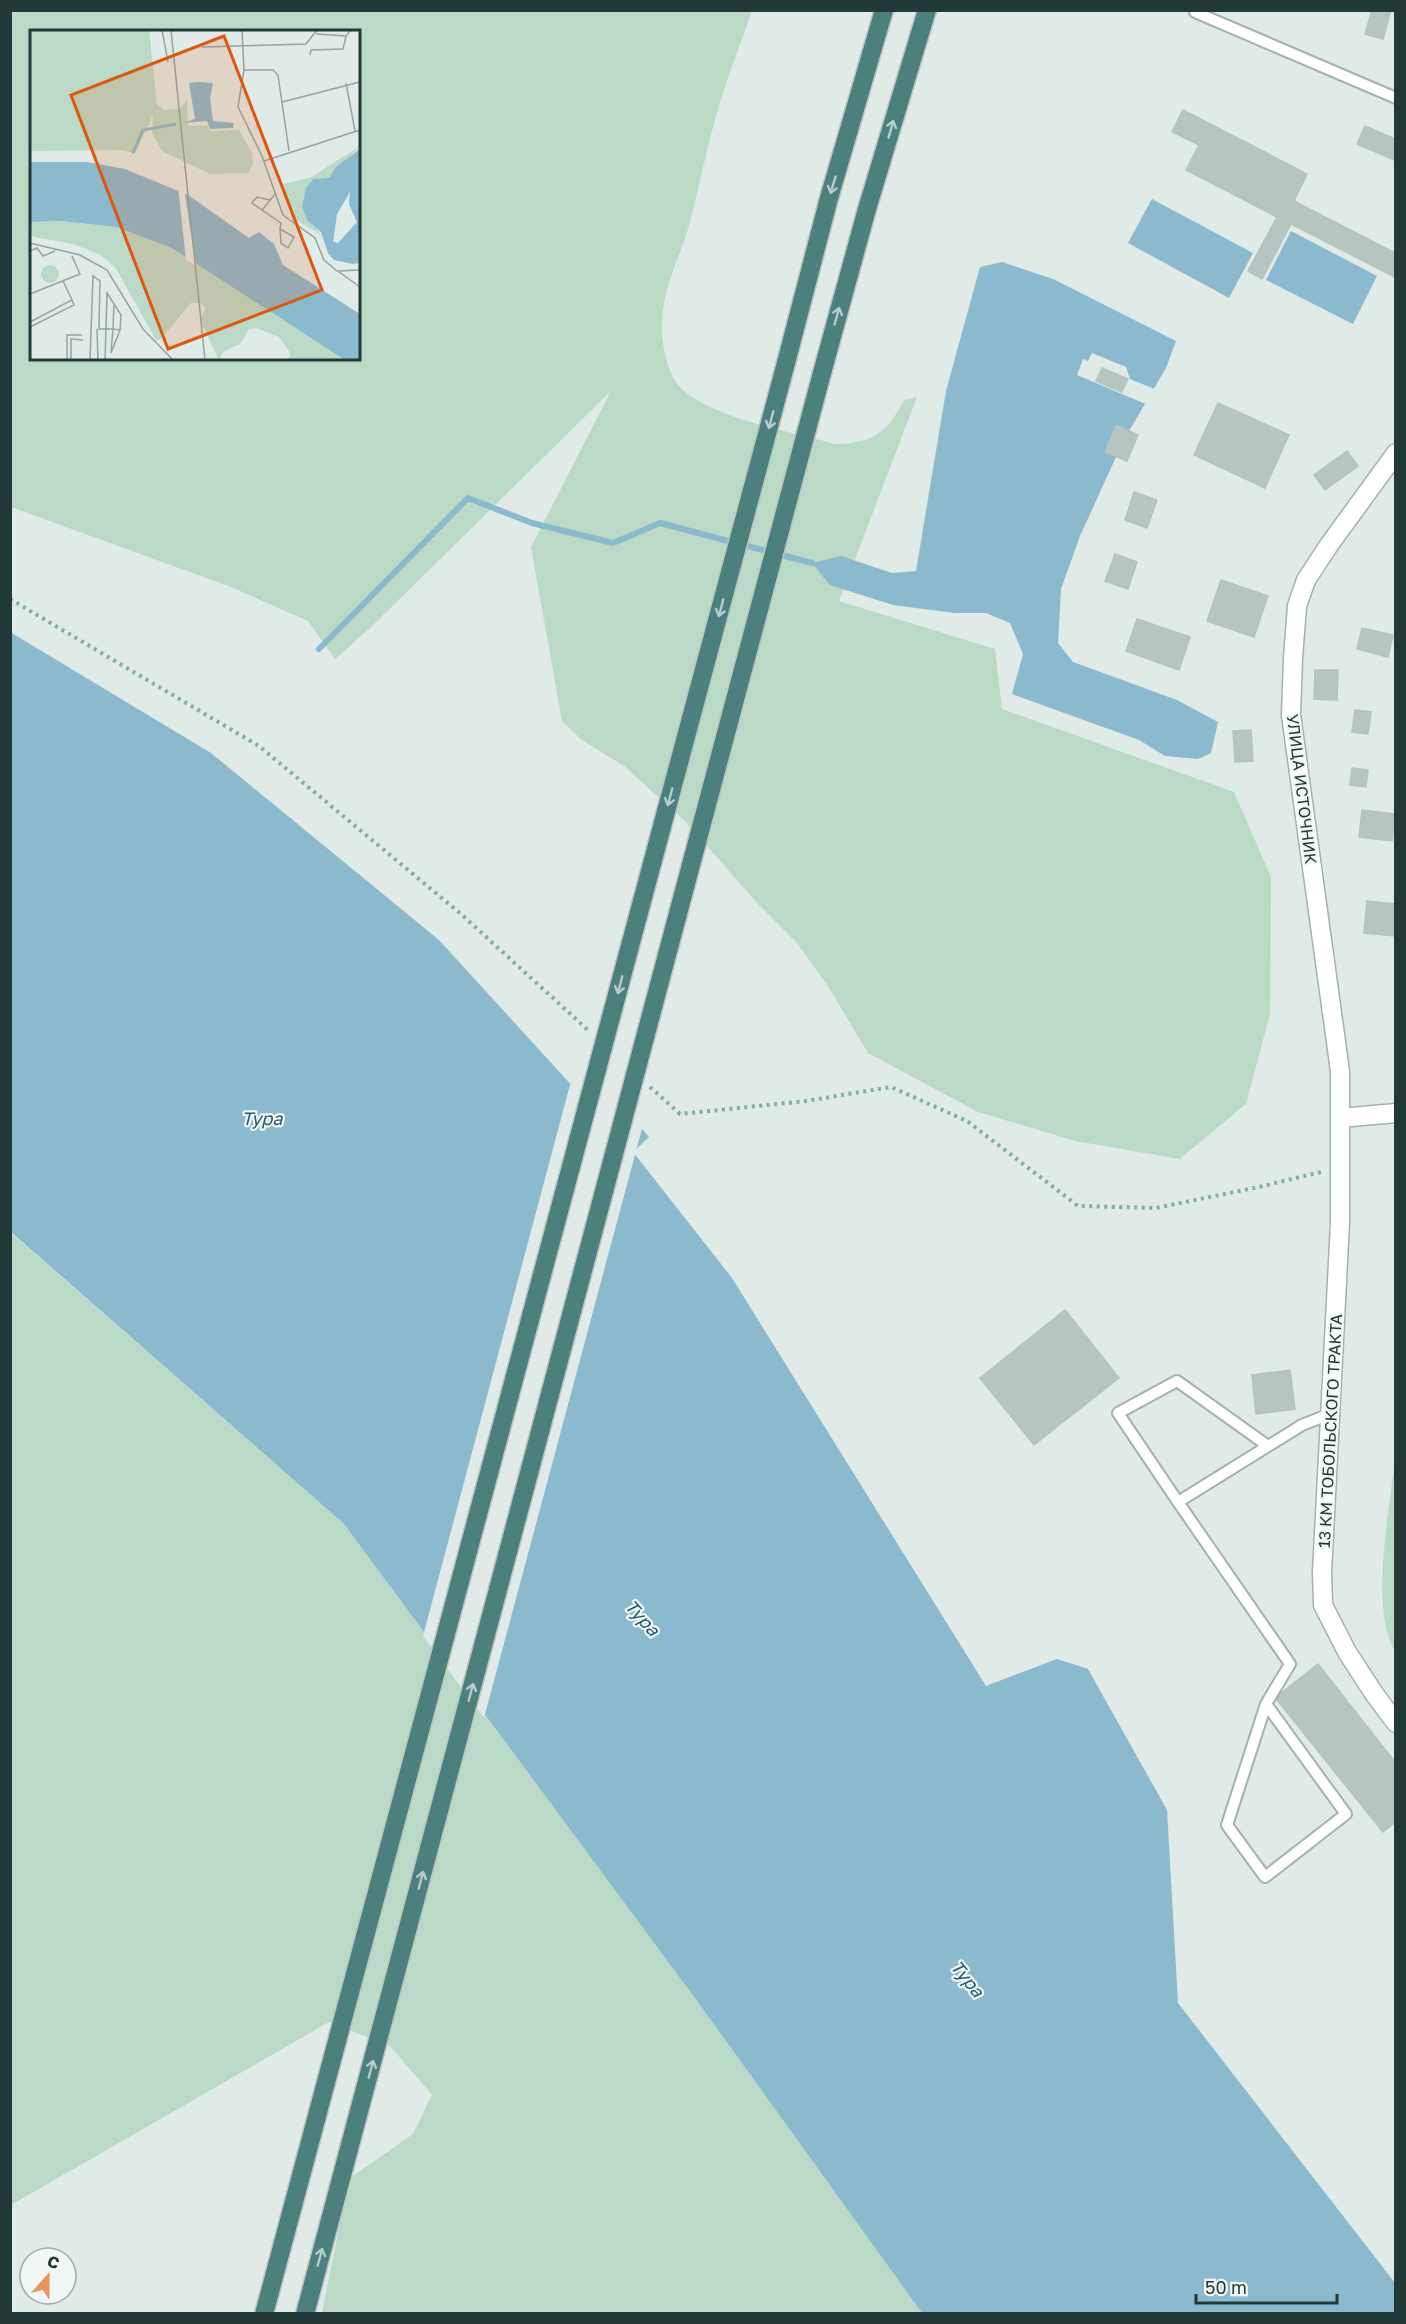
<svg xmlns="http://www.w3.org/2000/svg" width="1406" height="2324" font-family="'Golos Text',sans-serif">
<style>
.green{fill:#badac7;fill-rule:evenodd}
.water{fill:#8bb9cd}
.pier{fill:#e0eae7}
.lines{fill:none;stroke-linecap:round;stroke-linejoin:round}
.stream{stroke:#8bb9cd;stroke-width:6}
.building{fill:#b6c5c1;stroke:#b3c3bf;stroke-width:1.5}
.service-casing{stroke:#a3b2af;stroke-width:14}
.minor-casing{stroke:#a3b2af;stroke-width:21}
.trunk-casing{stroke:#bdc4c3;stroke-width:21}
.path{stroke:#83aca5;stroke-width:4;stroke-dasharray:3 4.5;stroke-linecap:butt}
.service{stroke:#fff;stroke-width:10}
.minor{stroke:#fff;stroke-width:18}
.trunk{stroke:#4c807c;stroke-width:18}
.trunk-bridge-casing{stroke:#bdc4c3;stroke-width:21;stroke-linecap:butt}
.trunk-bridge{stroke:#4c807c;stroke-width:18}
.oneway{stroke:#b7cdcb}
.labels{text-anchor:middle;stroke-width:4.5;stroke-linejoin:round;paint-order:stroke}
.street-label{font-size:16px;fill:#223a37;stroke:#f1f7f5}
.water-label{font-size:18px;font-style:italic;fill:#205972;stroke:#f1f7f5}
.inset-river{fill:none;stroke:#8bb9cd;stroke-width:3}
.inset-road{fill:none;stroke:#94a4a1;stroke-width:1.5}
.view{fill:#de570e;fill-opacity:0.15;stroke:#de570e;stroke-width:3}
.inset-edge{fill:none;stroke:#223a37;stroke-width:3}
</style>
<rect width="100%" height="100%" fill="#e0eae7"/>
<path class="green" d="M 10,11 L 752,11 C 742,39 731,68 722,96 C 708,140 700,185 688,229 C 679,259 663,288 662,321 C 661,339 666,371 679,386 C 709,418 792,432 835,444 C 852,444 872,441 885,428 C 893,421 899,409 904,400 L 917,397 L 839,601 L 995,649 L 1002,709 L 1234,792 L 1271,877 L 1270,1014 L 1246,1104 L 1180,1159 L 1075,1141 L 978,1112 L 868,1053 L 828,986 L 797,943 L 757,903 L 686,822 L 624,766 L 582,740 L 562,721 L 531,547 L 611,391 L 368,630 L 335,659 L 308,621 L 231,587 L 11,507 ZM 32,32 L 358,32 L 358,358 L 32,358 Z
M 10,1232 L 344,1524 L 700,2005 L 922,2313 L 322,2313 L 341,2218 L 353,2176 L 413,2134 L 432,2095 L 390,2046 L 329,2022 L 11,2205 Z
M 1395,1459 L 1396,1651 L 1395,1651 C 1369,1610 1390,1507 1395,1459 Z"/>
<path class="water" d="M 1152,199 L 1253,253 L 1229,298 L 1128,243 Z
M 1291,231 L 1377,276 L 1353,324 L 1266,280 Z
M 1002,262 L 1053,279 L 1176,341 L 1166,368 L 1129,431 L 1116,426 L 1105,452 L 1116,457 L 1080,536 L 1061,589 L 1058,643 L 1073,662 L 1177,700 L 1218,722 L 1211,753 L 1198,759 L 1165,756 L 1139,740 L 1012,694 L 1023,654 L 1010,623 L 986,613 L 955,613 L 893,605 L 830,585 L 812,563 L 841,556 L 892,573 L 916,571 L 946,391 L 980,267 Z
M 10,632 L 211,753 L 439,940 L 606,1123 L 623,1107 L 649,1137 L 633,1152 L 732,1278 L 986,1686 L 1057,1659 L 1088,1669 L 1167,1810 L 1178,2003 L 1395,2283 L 1395,2313 L 922,2313 L 700,2005 L 344,1524 L 11,1232 Z"/>
<path class="pier" d="M 1092,353 L 1126,367 L 1130,379 L 1157,390 L 1148,405 L 1077,375 L 1083,359 L 1088,361 Z
M 571,1081 L 606,1119 L 621,1105 L 625,1105 L 643,1125 L 484,1718 L 423,1636 Z"/>
<g class="lines">
<path class="stream" d="M 319,649 L 468,498 L 532,523 L 613,543 L 660,523 L 812,563"/>
</g>
<path class="building" d="M 1372,10 L 1391,10 L 1383,39 L 1365,34 Z
M 1183,110 L 1307,174 L 1294,201 L 1395,253 L 1395,277 L 1291,224 L 1262,279 L 1248,271 L 1277,217 L 1186,170 L 1199,145 L 1172,132 Z
M 1365,126 L 1395,139 L 1395,160 L 1357,144 Z
M 1102,368 L 1128,379 L 1122,392 L 1096,381 Z
M 1218,403 L 1289,435 L 1265,488 L 1194,455 Z
M 1116,425 L 1138,435 L 1127,461 L 1105,452 Z
M 1347,451 L 1358,466 L 1325,490 L 1314,475 Z
M 1134,492 L 1157,500 L 1147,528 L 1125,520 Z
M 1115,554 L 1137,562 L 1128,589 L 1105,581 Z
M 1221,580 L 1268,596 L 1254,637 L 1207,621 Z
M 1137,619 L 1190,637 L 1179,670 L 1126,651 Z
M 1362,628 L 1393,635 L 1388,657 L 1357,649 Z
M 1315,670 L 1338,670 L 1337,700 L 1314,699 Z
M 1355,710 L 1371,712 L 1368,734 L 1352,732 Z
M 1251,730 L 1253,761 L 1235,762 L 1233,731 Z
M 1352,768 L 1368,770 L 1366,787 L 1350,785 Z
M 1362,810 L 1395,814 L 1392,841 L 1359,837 Z
M 1367,901 L 1395,904 L 1395,936 L 1364,933 Z
M 1065,1310 L 1119,1378 L 1034,1445 L 980,1378 Z
M 1290,1370 L 1295,1409 L 1256,1414 L 1252,1375 Z
M 1318,1664 L 1395,1762 L 1395,1822 L 1383,1832 L 1277,1700 L 1281,1693 Z"/>
<g class="lines">
<g class="service-casing">
<path id="service" d="M 1195,12 L 1396,98
M 1178,1502 L 1118,1413 L 1177,1381 L 1268,1446
M 1266,1704 L 1346,1814 L 1265,1877 L 1227,1825 L 1266,1704 L 1290,1664 L 1178,1502 L 1302,1425 L 1330,1414"/>
</g>
<g class="minor-casing">
<path id="minor" d="M 1396,453 L 1329,545 L 1306,580 L 1297,606 L 1293,658 L 1291,715 L 1340,1071 L 1340,1223 L 1322,1573 L 1323,1605 L 1347,1652 L 1375,1695 L 1396,1723
M 1340,1118 L 1396,1113"/>
</g>
<g class="trunk-casing">
<path id="trunk" d="M 786,363 L 829,198 L 884,10
M 822,373 L 867,209 L 927,10"/>
</g>
<path class="path" d="M 10,599 L 259,746 L 461,914 L 589,1031
M 650,1087 L 680,1114 L 806,1101 L 891,1087 L 967,1121 L 1078,1206 L 1156,1208 L 1259,1187 L 1325,1171"/>
<use href="#service" class="service"/>
<use href="#minor" class="minor"/>
<use href="#trunk" class="trunk"/>
<g class="trunk-bridge-casing">
<path id="trunk-bridge" d="M 264,2314 L 786,363
M 305,2314 L 822,373"/>
</g>
<use href="#trunk-bridge" class="trunk-bridge"/>
</g>
<defs><path id="oneway-shaft" d="M-6 0H5M1.5-3L5.5 0L1.5 3" fill="none" stroke-width="1.6" stroke-linecap="round" stroke-linejoin="round" transform="scale(1.5)"/></defs>
<g class="oneway">
<use href="#oneway-shaft" transform="translate(891 129) rotate(-74)"/>
<use href="#oneway-shaft" transform="translate(833 185) rotate(107)"/>
<use href="#oneway-shaft" transform="translate(837 316) rotate(-74)"/>
<use href="#oneway-shaft" transform="translate(771 420) rotate(105)"/>
<use href="#oneway-shaft" transform="translate(721 608) rotate(105)"/>
<use href="#oneway-shaft" transform="translate(670 797) rotate(105)"/>
<use href="#oneway-shaft" transform="translate(620 985) rotate(105)"/>
<use href="#oneway-shaft" transform="translate(471 1692) rotate(-75)"/>
<use href="#oneway-shaft" transform="translate(421 1880) rotate(-75)"/>
<use href="#oneway-shaft" transform="translate(371 2069) rotate(-75)"/>
<use href="#oneway-shaft" transform="translate(320 2257) rotate(-75)"/>
</g>
<g class="labels">
<g class="street-label">
<text transform="translate(1302 789) rotate(83)" y="6">УЛИЦА ИСТОЧНИК</text>
<text transform="translate(1330 1431) rotate(-87)" y="6">13 КМ ТОБОЛЬСКОГО ТРАКТА</text>
</g>
<g class="water-label">
<text x="262" y="1125">Тура</text>
<text transform="translate(642 1618) rotate(48)" y="6">Тура</text>
<text transform="translate(967 1979) rotate(51)" y="6">Тура</text>
</g>
</g>
<g transform="translate(30 30)">
<rect width="330" height="330" fill="#e0eae7"/>
<path d="M 0,0 L 119,0 L 127,74 L 134,80 L 150,79 L 157,70 L 158,96 L 177,95 L 180,101 L 209,100 L 222,123 L 223,134 L 218,143 L 180,144 L 132,121 L 122,103 L 123,85 L 105,123 L 90,120 L 0,121 ZM 330,116 L 299,148 L 283,149 L 276,158 L 272,176 L 295,212 L 288,203 L 261,187 L 253,154 L 280,148 ZM 32,191 L 86,197 L 142,218 L 315,330 L 260,330 L 259,321 L 249,307 L 226,298 L 219,299 L 210,314 L 193,322 L 189,330 L 170,289 L 176,277 L 169,273 L 161,273 L 131,309 L 126,310 L 85,237 L 71,225 L 43,214 L 0,206 L 0,192 ZM11 244a9 9 0 1 1 18 0a9 9 0 1 1-18 0Z" fill="#badac7"/>
<path d="M 167,52 L 183,53 L 180,68 L 183,91 L 204,93 L 203,98 L 180,99 L 177,91 L 153,93 L 165,89 L 159,53 ZM 330,119 L 330,233 L 323,234 L 304,230 L 298,223 L 291,202 L 277,190 L 272,176 L 276,158 L 283,149 L 299,148 L 306,137 ZM 320,162 L 319,174 L 327,192 L 308,213 L 303,212 L 307,184 ZM 0,132 L 57,132 L 95,139 L 158,165 L 219,208 L 229,202 L 244,214 L 253,235 L 330,284 L 330,330 L 315,330 L 142,218 L 86,197 L 32,191 L 0,192 Z" fill="#8bb9cd" fill-rule="evenodd"/>
<path d="M 148,156 L 154,158 L 166,236 L 156,230 Z" fill="#e0eae7"/>
<path class="inset-river" d="M 103,123 L 113,100 L 146,94"/>
<path class="inset-road" d="M 132,0 L 138,32M 141,0 L 175,330M 212,0 L 214,40 L 208,77 L 232,126 L 253,185 L 285,208 L 294,230 L 307,241 L 330,240M 286,4 L 316,6 L 321,0M 172,17 L 276,14 L 287,0M 280,25 L 281,20 L 313,19 L 316,6M 214,40 L 243,40 L 248,45 L 259,121M 316,53 L 325,101M 252,72 L 330,52M 234,131 L 330,100M 245,164 L 232,180 L 251,193 L 250,199 L 251,213 L 258,218 L 264,207 L 250,199M 232,180 L 222,173 L 227,167 L 240,170M 0,213 L 50,225 L 77,240 L 113,299 L 142,329M 0,221 L 7,218 L 13,226 L 25,221M 309,242 L 330,257M 0,264 L 50,244 L 42,226M 0,292 L 42,270 L 33,251M 0,297 L 44,275 L 42,270M 67,299 L 68,330M 37,330 L 37,305 L 52,305M 41,330 L 41,309 L 53,310M 60,330 L 63,246 L 70,251 L 69,299 L 76,299 L 77,263 L 91,285 L 90,300 L 83,299 L 84,274M 75,330 L 76,299 L 83,299 L 81,323 L 90,300"/>
<path class="view" d="M 194,6 L 292,260 L 138,319 L 41,65 Z"/>
<rect width="330" height="330" class="inset-edge"/>
</g>
<rect width="1406" height="2324" fill="none" stroke="#223a37" stroke-width="24"/>
<g transform="translate(48 2276) rotate(21)"><circle r="28" fill="#f1f7f5" stroke="#9eaba9" stroke-width="1.5"/>
<path d="M0-4.5L10 22L0 15L-10 22Z" fill="#ea945f"/>
<text y="-9" font-size="16" font-weight="bold" text-anchor="middle" fill="#223a37">С</text>
</g>
<path d="M1196 2294v9h141v-9" fill="none" stroke="#223a37" stroke-width="3"/>
<text x="1205" y="2294" font-size="18" fill="#223a37" stroke="#f1f7f5" stroke-width="4.5" paint-order="stroke">50 m</text>
</svg>
